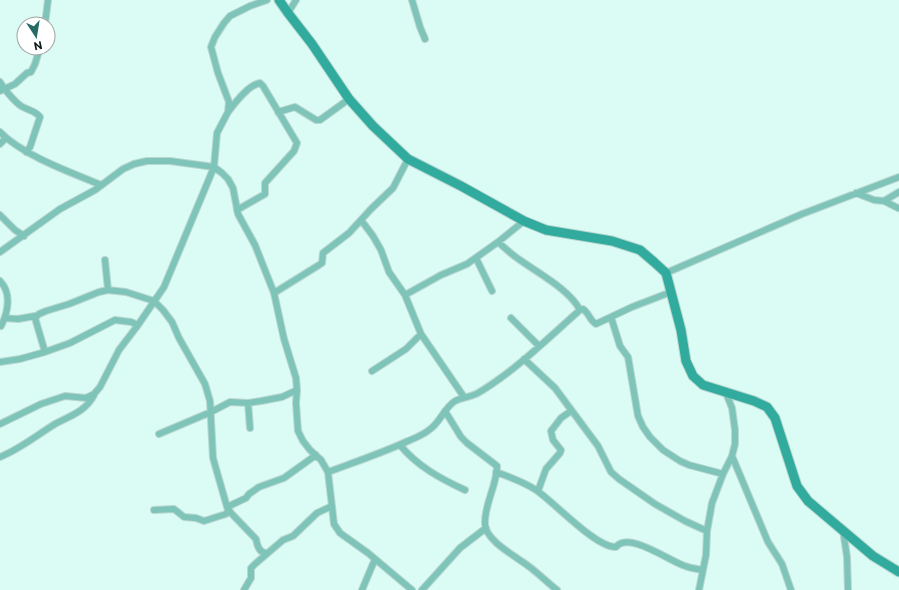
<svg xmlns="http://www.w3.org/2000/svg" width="899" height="590" font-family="Commissioner,sans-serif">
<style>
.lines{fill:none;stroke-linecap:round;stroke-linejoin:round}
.street-casing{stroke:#bad7d1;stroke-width:8}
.secondary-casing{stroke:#bad7d1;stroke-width:11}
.street{stroke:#7fc4b9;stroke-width:6}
.secondary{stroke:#30ab9d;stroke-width:9}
</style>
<rect width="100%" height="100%" fill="#dbfbf5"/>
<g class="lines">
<g class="street-casing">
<path id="street" d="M 412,0 L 420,27 L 425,39
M 288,13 L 296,0
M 45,24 L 48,0
M 0,82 C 4,89 14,101 21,106 C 27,110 36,111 40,117 L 30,147 L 26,152
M 0,91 L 15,84 L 27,73 L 31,72 L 35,64 L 40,48
M 228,112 C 235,103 248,85 260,83 L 263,86 L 297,143 L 294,151 L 265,183 L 265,194 L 237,210
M 278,112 L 295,107 L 316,120 L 320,120 L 349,99
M 0,132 C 24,156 70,172 101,185
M 0,144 L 6,138
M 856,193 L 874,200 L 884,201 L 898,208
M 884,201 L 899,192
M 0,215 L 15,230 L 24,236
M 361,220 L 373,236 L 381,250 L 389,272 L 405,295 L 421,334 L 464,397
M 498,242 C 505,248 512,255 520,260 C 538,273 570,290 580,310
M 0,252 L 60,209 L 95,190 L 123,169 L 134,164 L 147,161 L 170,161 L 214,167 L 222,173 L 228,179 L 233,188 L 238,214 L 255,245 L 274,293 L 284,339 L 296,378 L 297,390 L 296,403 L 298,431 L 303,441 L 310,450 L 321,460 L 328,472 L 334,524 L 340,533 L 368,553 L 412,590
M 476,258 L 492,291
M 105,260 L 108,290
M 666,273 L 802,214 L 899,177
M 0,281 C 12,293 8,313 1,326
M 274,293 L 319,265 L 322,263 L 323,253 L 349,233 L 371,209 L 393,188 L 408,159
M 405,295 L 441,275 L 467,264 L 498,242 L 524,221
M 611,317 L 620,346 L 628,357 L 638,416 L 643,427 L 650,437 L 663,450 L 680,461 L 689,465 L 723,474
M 5,318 L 18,319 L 35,316
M 511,318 L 539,346
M 45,352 L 70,343 L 115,320 L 131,322 L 138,325
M 524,359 L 555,388 L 598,446 L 611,472 L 619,479 L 655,504 L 685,521 L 707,531
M 0,362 L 20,359 L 45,352 L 35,318 L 39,314 L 46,311 L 69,304 L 99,292 L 108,290 L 126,292 L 154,301 L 163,310 L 172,322 L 179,338 L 205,384 L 210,401 L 213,458 L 227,507 L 231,513 L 256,539 C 257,545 259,553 266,553
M 372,371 L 406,349 L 421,334
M 248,403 L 250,428
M 445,411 L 461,437 L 467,443 L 497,466 C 497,486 484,504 485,524 C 485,541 519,558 531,568 C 540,575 548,583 557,590
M 0,424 L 41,404 L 65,396 L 86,398 L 94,394 L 100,387 L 119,350 L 138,325 L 164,287 L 214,167 L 217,133 L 228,112 L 229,102 L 218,73 L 211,47 L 215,37 L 224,23 L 230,16 L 250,6 L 267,0
M 159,434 L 211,412 L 230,402 L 248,403 L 261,401 L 282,397 L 297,390
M 400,445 C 417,466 441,479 465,490
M 732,456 L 768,542 L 782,564 L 791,590
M 0,457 C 20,449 37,435 55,424 C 70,416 86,411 94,395
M 328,472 C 355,462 382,453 408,441 C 415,438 423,435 429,430 C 440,423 444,408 455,401 C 463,397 471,397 478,393 C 515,371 547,339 580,310 L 583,309 C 589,313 590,321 596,324 L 632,307 L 671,292
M 496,472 C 510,477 524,482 536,490 C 554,502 596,548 616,547 C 629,531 669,561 685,566 C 690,568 697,569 703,570
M 538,491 L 546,469 L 560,453 L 561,450 L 553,440 L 551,431 L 561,418 L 571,411
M 227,507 L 246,498 L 249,494 L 259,487 L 284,478 L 316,455
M 154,510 L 174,509 L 184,517 L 196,518 L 204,521 L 226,514 L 229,509
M 843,530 L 847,557 L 848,590
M 244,590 L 251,578 L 251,568 L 255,564 L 283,540 L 293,536 L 317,513 L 332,506
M 362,590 L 375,559
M 422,590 L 460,548 L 486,528
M 699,590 L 706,555 L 707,531 L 712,503 L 723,474 L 732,456 L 735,444 L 735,430 L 732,408 L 726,393"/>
</g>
<g class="secondary-casing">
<path id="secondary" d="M 279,0 L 288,13 L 312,44 L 349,99 L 373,126 L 408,159 L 461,186 L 524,221 L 546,230 L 612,241 L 640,250 L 654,262 L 666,273 L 681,330 L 686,361 L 693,376 L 703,385 L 754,401 L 767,407 L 775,418 L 797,486 L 808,501 L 873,556 L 899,572"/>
</g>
<use href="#street" class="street"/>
<use href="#secondary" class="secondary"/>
</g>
<g transform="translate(36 36) rotate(168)"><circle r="19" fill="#ffffff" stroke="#9ea3a2"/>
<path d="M0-3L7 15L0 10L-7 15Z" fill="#246c63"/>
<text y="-6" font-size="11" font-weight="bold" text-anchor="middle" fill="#0d1917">N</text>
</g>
</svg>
